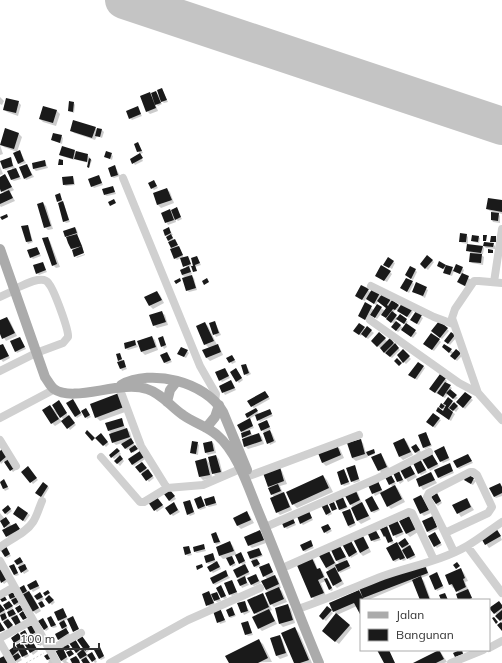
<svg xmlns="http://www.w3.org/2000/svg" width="502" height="663" font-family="Mulish,sans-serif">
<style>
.shadow{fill:#0003;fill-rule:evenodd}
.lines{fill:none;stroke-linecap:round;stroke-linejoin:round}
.runway{stroke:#c4c4c4;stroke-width:38}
.building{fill:#1a1a1a}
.path{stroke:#cdcdcd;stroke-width:1;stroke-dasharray:2 2;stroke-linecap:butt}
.minor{stroke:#d0d0d0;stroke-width:8}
.major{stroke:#ababab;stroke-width:10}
</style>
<rect width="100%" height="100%" fill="#fff"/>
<path class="shadow" d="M 162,89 L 168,102 L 164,103 L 159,99 L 162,104 L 158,106 L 155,103 L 158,111 L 150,114 L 147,111 L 149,93 L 153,98 L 156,92 L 160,97 Z
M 0,97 L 4,101 L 2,105 L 0,104 Z
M 18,102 L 21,105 L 18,116 L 7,112 L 4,109 Z
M 74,103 L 75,105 L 74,113 L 69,111 Z
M 43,107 L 57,111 L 60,114 L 56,126 L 43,122 L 40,119 Z
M 138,108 L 142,116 L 132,120 L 130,118 Z
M 95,128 L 98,131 L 102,130 L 104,132 L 102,138 L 97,136 L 95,140 L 74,133 L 71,130 Z
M 6,130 L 19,134 L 22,137 L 17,152 L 4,147 L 1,144 Z
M 61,136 L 63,138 L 62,144 L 52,140 Z
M 138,143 L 143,153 L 140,154 L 135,145 Z
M 0,145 L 3,154 L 0,155 Z
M 20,151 L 26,163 L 20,165 L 18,163 Z
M 75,151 L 90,157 L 89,159 L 92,160 L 89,168 L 89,163 L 77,160 L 75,158 L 74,160 L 62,156 L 60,155 Z
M 107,152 L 113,156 L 112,160 L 105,156 Z
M 140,155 L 143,161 L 135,165 L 131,159 Z
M 10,159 L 21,179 L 14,181 L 12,180 L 12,168 L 6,170 L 4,169 Z
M 45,161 L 48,168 L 36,171 L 34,169 L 33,164 Z
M 27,165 L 34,177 L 26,180 L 25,178 Z
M 0,166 L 3,174 L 0,175 Z
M 115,166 L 120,176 L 114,178 L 112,177 Z
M 5,176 L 14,190 L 10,192 L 15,201 L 1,207 L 0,206 L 0,195 L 4,193 L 0,187 L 0,178 Z
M 99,176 L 103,185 L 94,188 L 92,186 Z
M 72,177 L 74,179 L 75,185 L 66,186 L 64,185 Z
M 154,181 L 158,188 L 154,190 L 152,188 Z
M 113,187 L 116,194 L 107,196 L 105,195 Z
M 167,189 L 170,192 L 174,203 L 161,208 L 158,205 L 154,194 Z
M 59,194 L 64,204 L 70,222 L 66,223 L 64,221 L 60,203 L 58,201 Z
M 502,201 L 502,214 L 498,213 L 500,216 L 500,223 L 493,222 L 492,220 L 492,212 L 487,209 Z
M 43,203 L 46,206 L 53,229 L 48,230 L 45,227 Z
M 176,209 L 182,219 L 178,221 L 175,218 L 176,222 L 168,225 L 162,214 Z
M 28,226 L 29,228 L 33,242 L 28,244 L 27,242 Z
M 75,228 L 77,230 L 78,234 L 77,235 L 84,252 L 75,255 L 65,231 Z
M 169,229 L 173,235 L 171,235 L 174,240 L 176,242 L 184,258 L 187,257 L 189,259 L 192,267 L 197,257 L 201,265 L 195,267 L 197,271 L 194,271 L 192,266 L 188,267 L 190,269 L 192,274 L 190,275 L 194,278 L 197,290 L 189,292 L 187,290 L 186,278 L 182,275 L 181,270 L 187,268 L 181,258 L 177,260 L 175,258 L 173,249 L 166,235 Z
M 466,235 L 468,237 L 468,244 L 462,243 L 460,241 Z
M 478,237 L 480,238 L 479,243 L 474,242 L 472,241 Z
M 47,238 L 50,241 L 60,267 L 56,268 L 53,265 Z
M 485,242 L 493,244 L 495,246 L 495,249 L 486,248 L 484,246 Z
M 482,246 L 484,248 L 483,254 L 480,254 L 484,257 L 483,265 L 472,263 L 470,261 L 471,253 L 467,250 Z
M 37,248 L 41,256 L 33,259 L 31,257 Z
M 85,254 L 85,255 L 77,258 L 76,257 Z
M 428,257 L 434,262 L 428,270 L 421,264 Z
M 393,262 L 395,263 L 392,269 L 385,265 Z
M 42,263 L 47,272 L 39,275 L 37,273 Z
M 445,266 L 454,270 L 462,268 L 464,270 L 462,275 L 472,280 L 467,287 L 460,284 L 459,282 L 462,275 L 454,271 L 452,276 L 446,274 L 444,273 L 445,270 L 440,267 Z
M 415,270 L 417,272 L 413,280 L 406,275 Z
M 390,272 L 392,274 L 387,282 L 378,277 Z
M 412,282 L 414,284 L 409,293 L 403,289 Z
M 417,283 L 428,290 L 425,298 L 413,291 Z
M 368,290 L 371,293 L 379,294 L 382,297 L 390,300 L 400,307 L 411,310 L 413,312 L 409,318 L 398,310 L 395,310 L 393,313 L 398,318 L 400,315 L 408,322 L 406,324 L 417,333 L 413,338 L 401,329 L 398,332 L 394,329 L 394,324 L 381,314 L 377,319 L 371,314 L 367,321 L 359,316 L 365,304 L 374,310 L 377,305 L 385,311 L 387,308 L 378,301 L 376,305 L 366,298 L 365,301 L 358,298 ZM 397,319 L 406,325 L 403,328 L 395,321 Z
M 157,292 L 160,295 L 164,303 L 153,309 L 150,306 Z
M 161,312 L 165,315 L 168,325 L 157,328 L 154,325 Z
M 416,313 L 423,318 L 419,325 L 413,322 Z
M 7,318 L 10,321 L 17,336 L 6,341 L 0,332 L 0,321 Z
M 215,322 L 221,335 L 216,337 L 210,324 Z
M 205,323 L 208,326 L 217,345 L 220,348 L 223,355 L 210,361 L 207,358 L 209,348 L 205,344 Z
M 364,328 L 366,330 L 368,328 L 374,333 L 368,339 L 362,334 L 361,336 L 356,332 Z
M 447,329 L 449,331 L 442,339 L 435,333 Z
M 379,333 L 388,342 L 390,340 L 400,350 L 392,358 L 372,341 Z
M 451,334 L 456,338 L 450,345 L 446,341 Z
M 152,337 L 155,340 L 158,350 L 145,355 L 142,352 Z
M 162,337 L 167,347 L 164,349 L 159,339 Z
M 20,338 L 26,349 L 17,353 L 16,351 Z
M 439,340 L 441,342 L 434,351 L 426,346 Z
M 135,342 L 138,347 L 128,350 L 126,348 Z
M 3,345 L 10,358 L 3,362 L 0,358 L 0,346 Z
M 444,345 L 454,353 L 456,350 L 462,356 L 457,361 L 452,356 L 453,355 L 445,349 Z
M 187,351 L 189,353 L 186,358 L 178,354 Z
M 403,351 L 411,359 L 406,364 L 398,356 Z
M 120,355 L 127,369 L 122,371 L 119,363 L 121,362 L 119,360 Z
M 168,355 L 172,362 L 167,364 L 165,363 Z
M 228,358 L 233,358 L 236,362 L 232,364 Z
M 246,365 L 251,374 L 247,376 L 245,374 Z
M 424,367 L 425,368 L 417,380 L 412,376 Z
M 225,369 L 230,378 L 222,382 L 220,380 Z
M 238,372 L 243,380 L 239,383 L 237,381 Z
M 441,375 L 447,381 L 446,383 L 452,388 L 450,391 L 458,398 L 455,400 L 448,394 L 445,398 L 432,391 Z
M 231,382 L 236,390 L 225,395 L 220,386 Z
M 465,393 L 473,400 L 465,409 L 458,402 Z
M 119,394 L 128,411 L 100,421 L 96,417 Z
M 267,394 L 270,399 L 254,408 L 259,414 L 269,410 L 273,416 L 260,422 L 256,415 L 249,419 L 247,417 L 255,410 L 252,406 Z
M 448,399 L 459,408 L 456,412 L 451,408 L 449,410 L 455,414 L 451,421 L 439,412 L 444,410 L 440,406 L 441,405 L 445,408 L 447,406 L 444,404 Z
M 75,402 L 82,415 L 77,418 L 75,416 Z
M 61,403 L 68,416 L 76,425 L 70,430 L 63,421 L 55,426 L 52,423 L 50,406 L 57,412 ZM 58,414 L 64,420 L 62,422 L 57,415 Z
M 87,411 L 91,417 L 87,419 L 86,417 Z
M 121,419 L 126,429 L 130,432 L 132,440 L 137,450 L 133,453 L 130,448 L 127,450 L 122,443 L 116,445 L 113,442 L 112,434 L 109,431 L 107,424 Z
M 439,419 L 441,420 L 435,428 L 430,424 Z
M 265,420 L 271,429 L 269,430 L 272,433 L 276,442 L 270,445 L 265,434 L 259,425 L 266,421 Z
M 251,421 L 254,428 L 249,430 L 253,436 L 259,434 L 262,437 L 264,444 L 248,449 L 245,446 L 244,433 L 242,431 Z
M 426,433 L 432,446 L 425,449 L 424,447 Z
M 101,434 L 109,444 L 106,447 L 97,438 Z
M 404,439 L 407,442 L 413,455 L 403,460 L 400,457 Z
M 360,440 L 363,443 L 366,453 L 374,450 L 375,454 L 369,456 L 366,453 L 368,457 L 356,461 L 352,458 Z
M 212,442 L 214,444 L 216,453 L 208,455 L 206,453 Z
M 197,443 L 199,445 L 198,455 L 193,454 L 191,453 Z
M 416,445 L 421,452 L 417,454 L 416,453 Z
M 337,446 L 340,449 L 344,458 L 326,466 L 323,463 L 319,454 Z
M 117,449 L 121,454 L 114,459 L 110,455 Z
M 445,449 L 450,460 L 443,463 L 441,461 Z
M 2,451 L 17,469 L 13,472 L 4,461 L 1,464 L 0,462 L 0,452 Z
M 140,452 L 145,459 L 141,462 L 154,478 L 149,482 L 137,467 L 141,464 L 140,462 L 134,466 L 129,460 Z
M 380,454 L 383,457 L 390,470 L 382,473 L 379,470 Z
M 432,455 L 439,466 L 430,471 L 424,460 Z
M 468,455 L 473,463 L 459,469 L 457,467 Z
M 120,456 L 124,461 L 120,466 L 115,461 Z
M 216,456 L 219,459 L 223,475 L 216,476 L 211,471 L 212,478 L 203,480 L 200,477 L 196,462 L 206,459 L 211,465 Z
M 420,460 L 427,472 L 421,475 L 419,473 Z
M 409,464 L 417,477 L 408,482 L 400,468 Z
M 450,465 L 454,473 L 440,479 L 439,477 Z
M 354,466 L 360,481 L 354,483 L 352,481 Z
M 279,468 L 282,471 L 287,484 L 280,486 L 283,493 L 286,496 L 292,510 L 280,515 L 277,512 L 274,497 L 272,494 L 271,488 L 269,486 Z
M 29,470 L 38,480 L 33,484 L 23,472 Z
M 344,471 L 350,484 L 344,486 L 342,484 Z
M 398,472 L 404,481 L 400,484 L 394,474 Z
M 390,474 L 396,484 L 394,485 L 398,489 L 405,502 L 391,509 L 388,506 L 381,493 L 375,496 L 370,486 L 378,482 L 383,492 L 393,487 L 390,484 Z
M 431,474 L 437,483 L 423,490 L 417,480 Z
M 323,476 L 327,480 L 333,492 L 297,508 L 293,504 Z
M 468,476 L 476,481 L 473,485 L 467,482 Z
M 4,481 L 9,489 L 5,491 L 0,483 Z
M 500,484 L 502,487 L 502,496 L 496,498 L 494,496 Z
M 48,486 L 49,488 L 43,498 L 38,495 Z
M 355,490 L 358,493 L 362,504 L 371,519 L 361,524 L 358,521 L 352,508 L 353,508 L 346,495 Z
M 172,493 L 176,499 L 171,502 L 169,500 Z
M 342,496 L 348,508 L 341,511 L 339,509 Z
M 421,496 L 424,499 L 431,513 L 424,516 L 421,513 Z
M 201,497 L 206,508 L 200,510 L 198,508 Z
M 214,497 L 217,505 L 209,507 L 206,505 Z
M 372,497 L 380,510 L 374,513 L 372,512 Z
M 439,497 L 442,503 L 438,506 L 436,504 Z
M 158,499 L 164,507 L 157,512 L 149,502 Z
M 467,499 L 474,510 L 461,517 L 453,505 Z
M 190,501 L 195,514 L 190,516 L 188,514 Z
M 327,504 L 332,514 L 328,516 L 327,514 Z
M 175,505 L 180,512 L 173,516 L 171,514 Z
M 8,506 L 12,511 L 7,515 L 3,510 Z
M 18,507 L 30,515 L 25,522 L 16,516 Z
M 349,510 L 356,525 L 350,528 L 348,526 Z
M 309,512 L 313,520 L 303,525 L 301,523 Z
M 0,513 L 5,519 L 8,520 L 12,527 L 16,524 L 21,531 L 9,538 L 7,536 L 7,529 L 1,521 L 0,522 Z
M 247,513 L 250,516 L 254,523 L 241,529 L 238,526 L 234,518 Z
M 409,517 L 418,532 L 410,537 L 407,534 Z
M 293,519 L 296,525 L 287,529 L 285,527 Z
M 434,519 L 438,529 L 429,533 L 427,531 Z
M 397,521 L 404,534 L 396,538 L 390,525 Z
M 328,525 L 332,531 L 327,534 L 325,532 Z
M 386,527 L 394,543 L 391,544 L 385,536 Z
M 375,530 L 381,540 L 374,542 L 372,540 Z
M 260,532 L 263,535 L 266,543 L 252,548 L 249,545 Z
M 216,533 L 221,543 L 216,545 L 215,543 Z
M 499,533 L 502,540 L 489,548 L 482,538 Z
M 435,534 L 442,545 L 437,548 L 435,546 Z
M 362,536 L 365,539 L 371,552 L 363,556 L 360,553 Z
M 350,541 L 358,554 L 351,558 L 350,556 Z
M 310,542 L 314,548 L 305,552 L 303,550 Z
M 407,542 L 416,557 L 410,560 L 405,554 L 404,554 L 406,560 L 403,561 L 401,559 L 395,562 L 393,560 L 397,543 L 402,551 L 404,550 L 401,547 Z
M 230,543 L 233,546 L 237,556 L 242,555 L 246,563 L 244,564 L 250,574 L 244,577 L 249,585 L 242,588 L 241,586 L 240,580 L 237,577 L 243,566 L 235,555 L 231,556 L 236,565 L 232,567 L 227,558 L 223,559 L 220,556 L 217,547 Z
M 203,545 L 206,551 L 197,553 L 195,552 Z
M 188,547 L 192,555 L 188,556 L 186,554 Z
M 340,547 L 347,559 L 345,560 L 351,568 L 340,573 L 337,567 L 334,568 L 338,572 L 344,584 L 337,588 L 334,585 L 330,571 L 326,568 L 328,550 L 337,565 L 340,564 L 337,561 L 332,550 Z
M 7,549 L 11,556 L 7,558 L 6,557 Z
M 259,549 L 263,556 L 256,559 L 261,567 L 269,564 L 274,574 L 273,575 L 278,579 L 281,588 L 279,588 L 282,591 L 287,602 L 274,607 L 271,604 L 269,593 L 266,590 L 268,579 L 264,576 L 260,566 L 256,568 L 251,558 Z
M 213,554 L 216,562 L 208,564 L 207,562 Z
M 311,557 L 314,560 L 318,570 L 320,569 L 323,572 L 326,580 L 327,579 L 329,581 L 333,590 L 331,591 L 329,589 L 326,581 L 321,583 L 326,596 L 315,600 L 312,597 Z
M 20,558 L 29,571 L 24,574 L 16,561 Z
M 219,564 L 221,569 L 213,573 L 211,571 Z
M 426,566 L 429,575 L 421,578 L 424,581 L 431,600 L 421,600 L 413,581 L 368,600 L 361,600 L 361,614 L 357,606 L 337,615 L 334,611 L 358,591 L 362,595 Z
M 15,567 L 19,575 L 16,576 L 14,575 Z
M 461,570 L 464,573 L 468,581 L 465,582 L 473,600 L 459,600 L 459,594 L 455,587 L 453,588 L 450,584 Z
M 0,571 L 8,581 L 4,584 L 0,579 Z
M 226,572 L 230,578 L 215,585 L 213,583 Z
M 437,573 L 444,588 L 437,591 L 436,589 Z
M 256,575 L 261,583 L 254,586 L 252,585 Z
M 231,581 L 238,594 L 232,596 L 230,594 Z
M 37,583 L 40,588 L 33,592 L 28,585 Z
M 24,587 L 32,595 L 41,611 L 36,614 L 33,611 L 23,593 Z
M 221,587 L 227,598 L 224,599 L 222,597 Z
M 13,593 L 16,598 L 21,603 L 16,606 L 10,598 Z
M 209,593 L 212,595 L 217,593 L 221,601 L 217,602 L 212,597 L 215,605 L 209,607 L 203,595 Z
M 262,594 L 265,597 L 272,610 L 270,611 L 277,624 L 262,631 L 259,628 L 257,615 L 255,613 Z
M 41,595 L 44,599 L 41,601 L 45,606 L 42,608 L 39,603 L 41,603 L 38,600 Z
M 49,597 L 55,602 L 52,605 L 46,599 Z
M 244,602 L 250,612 L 244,615 L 239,604 Z
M 11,604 L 13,608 L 12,609 L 22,625 L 10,617 L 8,613 L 9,612 L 7,609 Z
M 0,606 L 6,613 L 4,614 L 14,628 L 10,630 L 0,616 L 1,616 L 0,614 Z
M 288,606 L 291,609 L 295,623 L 283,627 L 280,624 L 276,609 Z
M 502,606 L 502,622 L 491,608 Z
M 232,608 L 236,616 L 231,618 L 229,617 Z
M 327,608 L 333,613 L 326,621 L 320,616 Z
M 220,609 L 226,622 L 220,624 L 214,611 Z
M 64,611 L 68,619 L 63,621 L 68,628 L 66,629 L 70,635 L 60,641 L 58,639 L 64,630 L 59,620 Z
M 51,617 L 57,627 L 53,628 L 52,627 Z
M 45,621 L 49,629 L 46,631 L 44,629 Z
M 248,622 L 253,635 L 248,636 L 246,634 Z
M 349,625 L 352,628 L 339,644 L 326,634 Z
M 32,626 L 44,644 L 40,646 L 32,634 Z
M 295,628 L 299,633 L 312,663 L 295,663 Z
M 25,632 L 38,651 L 33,655 L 24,642 L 26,641 L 24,638 Z
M 20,636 L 23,640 L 17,644 L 12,638 Z
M 279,636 L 282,639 L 288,656 L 280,659 L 277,656 L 271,638 Z
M 84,639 L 91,649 L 86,653 L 87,656 L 92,654 L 93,655 L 97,662 L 95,663 L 89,656 L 86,658 L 89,663 L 84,663 L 76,652 L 76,642 L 82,651 L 85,649 Z
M 258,640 L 263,644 L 272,662 L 230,663 Z
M 24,645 L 29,656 L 25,658 L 23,656 Z
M 15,647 L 20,653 L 18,654 L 22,660 L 17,663 L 9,652 Z
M 63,649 L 68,659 L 66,661 L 69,663 L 64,663 L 61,660 Z
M 101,650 L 105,658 L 101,660 L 99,658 Z
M 440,651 L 447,662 L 444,663 L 415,663 Z
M 45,656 L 51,659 L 55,663 L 48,663 L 49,661 Z"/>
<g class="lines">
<path class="runway" d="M 124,0 L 502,126"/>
</g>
<path class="building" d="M 162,88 L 167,100 L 161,102 L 157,90 Z
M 156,91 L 161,103 L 155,105 L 151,93 Z
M 150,92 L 156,108 L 146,112 L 140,96 Z
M 6,98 L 19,101 L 16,113 L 3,110 Z
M 69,101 L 74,102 L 73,112 L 68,111 Z
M 43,106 L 57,110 L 53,123 L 39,119 Z
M 138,106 L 141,114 L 129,119 L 126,111 Z
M 73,120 L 96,127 L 92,138 L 70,131 Z
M 5,128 L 19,133 L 14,149 L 0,145 Z
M 97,128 L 102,129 L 100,137 L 95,136 Z
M 53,133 L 62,135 L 60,143 L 51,140 Z
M 138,142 L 142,151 L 137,152 L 134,144 Z
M 62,146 L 75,150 L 73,159 L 59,155 Z
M 20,150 L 24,161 L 18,164 L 13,153 Z
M 76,151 L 88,154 L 87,162 L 74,159 Z
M 106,151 L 112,153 L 110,159 L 104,157 Z
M 140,153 L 143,158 L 132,164 L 130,159 Z
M 11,157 L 13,166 L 3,169 L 0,161 Z
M 89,158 L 91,159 L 89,168 L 87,167 Z
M 59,159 L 63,160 L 63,165 L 58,165 Z
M 45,160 L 46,166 L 33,169 L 32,163 Z
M 27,164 L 32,175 L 24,179 L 19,167 Z
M 115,165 L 118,175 L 111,177 L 108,168 Z
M 16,168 L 20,177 L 11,180 L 7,171 Z
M 5,174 L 12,187 L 1,192 L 0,189 L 0,177 Z
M 99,175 L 102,183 L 91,187 L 88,179 Z
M 73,176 L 74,184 L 63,185 L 62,177 Z
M 154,180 L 157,186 L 151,189 L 148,183 Z
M 113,186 L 115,192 L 104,195 L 102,189 Z
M 167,188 L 172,200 L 157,205 L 153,193 Z
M 9,190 L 13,198 L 0,204 L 0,194 Z
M 60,193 L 62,200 L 57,202 L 55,195 Z
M 488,198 L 502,200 L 502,212 L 486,209 Z
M 114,199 L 116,203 L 110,206 L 108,202 Z
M 63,201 L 69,220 L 63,222 L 58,203 Z
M 43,202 L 51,226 L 44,228 L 37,204 Z
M 177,207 L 181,217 L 175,220 L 171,210 Z
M 170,209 L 174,220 L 165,223 L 161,213 Z
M 491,212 L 499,213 L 498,221 L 491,220 Z
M 7,214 L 8,217 L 2,220 L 0,217 Z
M 28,225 L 32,241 L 26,242 L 21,226 Z
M 75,227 L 77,233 L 65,237 L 63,231 Z
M 169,227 L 171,233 L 165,236 L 163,230 Z
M 460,233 L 467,234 L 466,242 L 459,242 Z
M 77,234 L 82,246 L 71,249 L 68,243 L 77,240 L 68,243 L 66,237 Z
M 171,234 L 173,238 L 168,241 L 166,237 Z
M 472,235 L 479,236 L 478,242 L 471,241 Z
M 483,235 L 487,235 L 486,241 L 483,241 Z
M 491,236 L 496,236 L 496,242 L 490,242 Z
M 48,237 L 57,264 L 52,266 L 42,238 Z
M 175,239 L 178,245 L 171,248 L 168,242 Z
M 484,242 L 494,243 L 493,247 L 483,246 Z
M 467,244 L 483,246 L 481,253 L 466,251 Z
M 82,246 L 84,253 L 74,257 L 72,250 Z
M 179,246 L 183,255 L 174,259 L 170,249 Z
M 37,247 L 40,254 L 30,258 L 27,250 Z
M 488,249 L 493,250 L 493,253 L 488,253 Z
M 470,253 L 482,254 L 481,263 L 469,262 Z
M 427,255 L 433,260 L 425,269 L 420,264 Z
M 188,256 L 191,264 L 183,267 L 180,258 Z
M 197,256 L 200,263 L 195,265 L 197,271 L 193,272 L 191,266 L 193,266 L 191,258 Z
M 388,257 L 394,261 L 389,268 L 383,265 Z
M 439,261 L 446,265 L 443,269 L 437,266 Z
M 43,262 L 46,270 L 36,274 L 33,265 Z
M 456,264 L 463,267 L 460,274 L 453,271 Z
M 381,265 L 391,271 L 384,281 L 375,276 Z
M 446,265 L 453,267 L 450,275 L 443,273 Z
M 189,266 L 191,272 L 182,275 L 180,270 Z
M 410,266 L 416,269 L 411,279 L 405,275 Z
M 462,273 L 469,276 L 465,286 L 457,282 Z
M 192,275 L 196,288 L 186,291 L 182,278 Z
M 180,278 L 181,281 L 176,284 L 174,281 Z
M 207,278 L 209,282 L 204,285 L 202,281 Z
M 406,278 L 413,281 L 407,292 L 400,288 Z
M 416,282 L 427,287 L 423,296 L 412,292 Z
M 361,285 L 369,289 L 362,300 L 355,296 Z
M 372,289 L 380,293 L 374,304 L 366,299 Z
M 157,291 L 162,300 L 149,306 L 144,297 Z
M 382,294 L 391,299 L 387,305 L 388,306 L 392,300 L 399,305 L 395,310 L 393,309 L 386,318 L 381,315 L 386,308 L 377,301 Z
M 365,302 L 372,306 L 365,320 L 358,316 Z
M 402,303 L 412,310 L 407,317 L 397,311 Z
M 377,304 L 382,307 L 375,318 L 370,315 Z
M 162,311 L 166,322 L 153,326 L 149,315 Z
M 392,311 L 397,315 L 391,323 L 386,319 Z
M 416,311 L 422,315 L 417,324 L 410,320 Z
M 400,314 L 407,319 L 404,324 L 396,319 Z
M 7,317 L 15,333 L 2,339 L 0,334 L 0,320 Z
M 215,321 L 219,333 L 213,335 L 209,323 Z
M 396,321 L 401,325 L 396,331 L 391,327 Z
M 439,321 L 448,328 L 440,338 L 431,331 Z
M 205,322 L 214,341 L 204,345 L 196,326 Z
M 359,323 L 365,327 L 359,335 L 353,331 Z
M 406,323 L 416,330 L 411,337 L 401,330 Z
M 367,326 L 372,330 L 366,338 L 361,334 Z
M 379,332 L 386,338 L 377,347 L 371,341 Z
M 451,332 L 455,335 L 448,344 L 444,341 Z
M 431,333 L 440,339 L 432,350 L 423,344 Z
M 152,336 L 156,347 L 141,352 L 137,341 Z
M 163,336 L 166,345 L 161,347 L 158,338 Z
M 20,337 L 25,347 L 15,352 L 10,341 Z
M 390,338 L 394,343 L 384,353 L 380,348 Z
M 135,340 L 136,345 L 125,349 L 124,343 Z
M 395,343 L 399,348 L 390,357 L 385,353 Z
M 3,344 L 9,356 L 0,360 L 0,345 Z
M 218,344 L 221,352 L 206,358 L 202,350 Z
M 444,344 L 452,349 L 449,353 L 442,347 Z
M 181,347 L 188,350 L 184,357 L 177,354 Z
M 403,349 L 410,356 L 403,363 L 397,355 Z
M 456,349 L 461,353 L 455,360 L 450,356 Z
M 167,352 L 171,360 L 164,363 L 160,355 Z
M 120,353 L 122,359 L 118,361 L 116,354 Z
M 232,355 L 235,360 L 229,363 L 226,358 Z
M 397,358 L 402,363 L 399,366 L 394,361 Z
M 124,360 L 126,367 L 120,369 L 117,362 Z
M 418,362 L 424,366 L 415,379 L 408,375 Z
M 246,364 L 249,373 L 244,375 L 241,365 Z
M 225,368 L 229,376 L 219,381 L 215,372 Z
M 236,368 L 242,378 L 236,382 L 230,372 Z
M 440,374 L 446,378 L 435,393 L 429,389 Z
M 231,380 L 235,388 L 222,393 L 219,386 Z
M 445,382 L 451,385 L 443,397 L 437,393 Z
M 450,389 L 457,395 L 453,399 L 446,393 Z
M 265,391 L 269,397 L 251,407 L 247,401 Z
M 465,392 L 472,397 L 463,408 L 456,402 Z
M 119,393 L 124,407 L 95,418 L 90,404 Z
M 448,397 L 453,401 L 448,408 L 453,412 L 449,420 L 436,411 L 438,407 L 443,411 L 446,405 L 443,404 Z
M 73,399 L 81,413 L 75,417 L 66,403 Z
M 59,400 L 67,413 L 60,418 L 52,405 Z
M 454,402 L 458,406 L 453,411 L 449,408 Z
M 441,403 L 445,406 L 442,409 L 439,407 Z
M 50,405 L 59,419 L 51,424 L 42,410 Z
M 86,408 L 90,415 L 85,418 L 81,411 Z
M 256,408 L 258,411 L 247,418 L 245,414 Z
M 270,409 L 272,414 L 257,421 L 255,415 Z
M 433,413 L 440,418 L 433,427 L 426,422 Z
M 69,415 L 75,423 L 67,429 L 61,421 Z
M 122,418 L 124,426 L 108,431 L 105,423 Z
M 250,418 L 253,426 L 241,432 L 237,425 Z
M 267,420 L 270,427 L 261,431 L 258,424 Z
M 127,428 L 130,437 L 112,443 L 109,434 Z
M 87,430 L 95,438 L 92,441 L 85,433 Z
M 250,430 L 251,434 L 242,438 L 241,433 Z
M 270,430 L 274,441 L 267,444 L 263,433 Z
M 426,432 L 431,445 L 423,448 L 418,435 Z
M 101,433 L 108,442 L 103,446 L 95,438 Z
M 259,433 L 262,441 L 244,447 L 242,439 Z
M 131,438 L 134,443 L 125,449 L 121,444 Z
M 404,438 L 411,452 L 399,457 L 393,443 Z
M 361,439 L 365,454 L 352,458 L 347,443 Z
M 192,441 L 198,442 L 196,454 L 190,453 Z
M 212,441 L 214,451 L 205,453 L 203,443 Z
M 416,444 L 420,450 L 415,453 L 411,447 Z
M 135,445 L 138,449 L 131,453 L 129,449 Z
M 337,445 L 341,455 L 322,463 L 318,453 Z
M 444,446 L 449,458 L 440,462 L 434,451 Z
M 117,448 L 120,451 L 111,458 L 109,455 Z
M 2,449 L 7,456 L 0,462 L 0,451 Z
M 374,449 L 375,453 L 368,456 L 366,452 Z
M 140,451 L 144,457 L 132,465 L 128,459 Z
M 381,453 L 387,467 L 378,471 L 371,457 Z
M 432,454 L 438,464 L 428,469 L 422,459 Z
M 468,454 L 472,461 L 457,468 L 453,461 Z
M 120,455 L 123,459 L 117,464 L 114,461 Z
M 216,455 L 221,472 L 212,474 L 208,457 Z
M 206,458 L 210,475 L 199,477 L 195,461 Z
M 9,459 L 16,467 L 10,471 L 4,462 Z
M 420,459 L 426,470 L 418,474 L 413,463 Z
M 142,462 L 147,468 L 140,473 L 135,467 Z
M 409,463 L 415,474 L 405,479 L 399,468 Z
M 450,463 L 453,471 L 438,478 L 434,470 Z
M 355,465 L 359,479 L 351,482 L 346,468 Z
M 28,466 L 37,478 L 30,483 L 21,472 Z
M 280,467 L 284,481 L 268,487 L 263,473 Z
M 148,469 L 153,476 L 146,481 L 141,474 Z
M 344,469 L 349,482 L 341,485 L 337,472 Z
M 399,471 L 403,480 L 397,482 L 393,473 Z
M 431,472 L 435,480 L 419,487 L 416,479 Z
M 390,473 L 395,482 L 389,485 L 384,475 Z
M 467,474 L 474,478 L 471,484 L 464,480 Z
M 323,475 L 329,488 L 292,505 L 286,492 Z
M 4,479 L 8,487 L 3,489 L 0,482 Z
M 378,481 L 382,490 L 372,494 L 368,485 Z
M 43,482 L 48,486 L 41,497 L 35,493 Z
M 500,483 L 502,487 L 502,493 L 494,497 L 489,488 Z
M 278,484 L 281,491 L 271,495 L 268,488 Z
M 395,485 L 402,499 L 387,507 L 380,493 Z
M 355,489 L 360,500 L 350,505 L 344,494 Z
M 170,490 L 175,496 L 169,501 L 164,494 Z
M 284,492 L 290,507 L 276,513 L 270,498 Z
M 437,493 L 441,501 L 436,504 L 431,497 Z
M 342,495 L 347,507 L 339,510 L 334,497 Z
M 421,495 L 429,510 L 420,514 L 413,499 Z
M 156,496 L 163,505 L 154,511 L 148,502 Z
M 201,496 L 205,506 L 198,509 L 194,499 Z
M 214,496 L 216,503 L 206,506 L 204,499 Z
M 372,496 L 379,509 L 371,512 L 365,500 Z
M 467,498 L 471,507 L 457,514 L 452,505 Z
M 190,500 L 194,512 L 187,515 L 183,502 Z
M 326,501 L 331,512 L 326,515 L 320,503 Z
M 174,502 L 178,510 L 170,515 L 165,508 Z
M 334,502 L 337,509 L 332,511 L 329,504 Z
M 362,502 L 369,516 L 357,521 L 351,508 Z
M 8,505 L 11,509 L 5,514 L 2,510 Z
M 18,506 L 28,513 L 23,521 L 13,514 Z
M 350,509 L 355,523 L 348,526 L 342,512 Z
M 247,511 L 251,520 L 237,526 L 233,518 Z
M 309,511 L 312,518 L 300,524 L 297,516 Z
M 292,516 L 295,523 L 284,528 L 281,521 Z
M 409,516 L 416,529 L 406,534 L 399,521 Z
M 433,516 L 437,527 L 427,532 L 422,521 Z
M 6,517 L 10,523 L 4,528 L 0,521 Z
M 397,520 L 403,532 L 393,536 L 388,524 Z
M 16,523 L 20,529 L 6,537 L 2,530 Z
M 328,524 L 331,529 L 324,533 L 321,527 Z
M 387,526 L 393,541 L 388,543 L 385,536 L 384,537 L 380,529 Z
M 496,528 L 501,536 L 485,545 L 481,538 Z
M 375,529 L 380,538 L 371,541 L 367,532 Z
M 260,530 L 264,540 L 248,546 L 244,537 Z
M 216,532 L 220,542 L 214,543 L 211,534 Z
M 435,532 L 441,543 L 434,547 L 428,536 Z
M 362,534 L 369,548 L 360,553 L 353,539 Z
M 405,538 L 409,544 L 402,548 L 398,543 Z
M 350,539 L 357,552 L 349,557 L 342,544 Z
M 311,540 L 313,546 L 303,551 L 300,545 Z
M 230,541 L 234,551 L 219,556 L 216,547 Z
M 397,542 L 405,558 L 400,560 L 399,558 L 393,561 L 386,548 Z
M 204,544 L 205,549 L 194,552 L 193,547 Z
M 410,545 L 415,555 L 407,559 L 402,550 Z
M 6,546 L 10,554 L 5,557 L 0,549 Z
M 189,546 L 191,553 L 185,555 L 183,547 Z
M 340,546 L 346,557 L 336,561 L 331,550 Z
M 259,548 L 262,555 L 250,559 L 247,552 Z
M 328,549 L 335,563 L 326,568 L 318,554 Z
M 241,552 L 245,561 L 239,564 L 235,555 Z
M 213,553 L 215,560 L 206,563 L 204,556 Z
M 232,556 L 235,563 L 230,566 L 226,558 Z
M 311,556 L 317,569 L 320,568 L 324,577 L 318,580 L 324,593 L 311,598 L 296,563 Z
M 20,557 L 23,562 L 17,565 L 14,561 Z
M 257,559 L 260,564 L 254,567 L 251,561 Z
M 347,560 L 350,566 L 338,572 L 335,565 Z
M 217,561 L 220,567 L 210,572 L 207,567 Z
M 457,562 L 460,566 L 456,569 L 453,565 Z
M 269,563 L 273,572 L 263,577 L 259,567 Z
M 424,563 L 428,573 L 363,598 L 359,588 Z
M 14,564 L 18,573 L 14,575 L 9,566 Z
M 25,564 L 27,569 L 21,573 L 18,567 Z
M 202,564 L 203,567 L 197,570 L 196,566 Z
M 245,564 L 249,572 L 237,578 L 233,570 Z
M 335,567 L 342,581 L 333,586 L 326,572 Z
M 461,568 L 465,578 L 463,579 L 466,587 L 456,592 L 452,584 L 449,585 L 445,575 Z
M 1,569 L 7,579 L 1,583 L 0,580 L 0,570 Z
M 226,570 L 228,576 L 213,584 L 210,578 Z
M 437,572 L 443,586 L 435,590 L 429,576 Z
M 256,574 L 259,581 L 251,585 L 247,578 Z
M 275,575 L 279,584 L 266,590 L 261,581 Z
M 245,576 L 247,583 L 240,586 L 237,580 Z
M 421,576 L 430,600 L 420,600 L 412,580 Z
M 327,578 L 332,588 L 329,590 L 324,579 Z
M 36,580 L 39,586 L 30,590 L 27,585 Z
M 232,580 L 237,592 L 229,595 L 224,583 Z
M 24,585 L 27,591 L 22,594 L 19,588 Z
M 221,585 L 226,596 L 221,598 L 216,588 Z
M 279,587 L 284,599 L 270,605 L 265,593 Z
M 468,589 L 472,598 L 468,600 L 458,600 L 456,594 Z
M 48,590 L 50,593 L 45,596 L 43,593 Z
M 359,590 L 364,600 L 361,600 L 361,616 L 354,603 L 333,612 L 329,603 Z
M 29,591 L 39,608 L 32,612 L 22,595 Z
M 209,591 L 214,603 L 206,606 L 202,594 Z
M 13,592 L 15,597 L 10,599 L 8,594 Z
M 40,592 L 43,597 L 37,600 L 34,596 Z
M 217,592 L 220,599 L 214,601 L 211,594 Z
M 263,593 L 269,607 L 254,614 L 247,600 Z
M 445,593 L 448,600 L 441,600 L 439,595 Z
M 4,595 L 7,600 L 2,602 L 0,599 Z
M 49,595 L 54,600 L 49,604 L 45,599 Z
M 17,597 L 20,601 L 14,605 L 11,600 Z
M 9,601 L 13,606 L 6,610 L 3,605 Z
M 42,601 L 45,606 L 41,608 L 38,603 Z
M 245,601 L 248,611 L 241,613 L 237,603 Z
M 499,601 L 502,605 L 502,608 L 494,614 L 489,608 Z
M 0,604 L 5,610 L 0,613 Z
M 288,604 L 293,620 L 279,624 L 275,608 Z
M 20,605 L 23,610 L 18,613 L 15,608 Z
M 327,606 L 332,610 L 323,620 L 319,616 Z
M 232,607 L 235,615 L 229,617 L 226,610 Z
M 63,608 L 67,617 L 58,621 L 54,612 Z
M 220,608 L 225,620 L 217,623 L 213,611 Z
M 13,609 L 16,614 L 9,617 L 7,612 Z
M 269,609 L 275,621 L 258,629 L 252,617 Z
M 502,610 L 502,619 L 500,621 L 495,616 Z
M 23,611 L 27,618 L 23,620 L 19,614 Z
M 5,613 L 7,618 L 2,621 L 0,615 Z
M 336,613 L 350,625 L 335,642 L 322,631 Z
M 17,615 L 21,623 L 16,626 L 11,618 Z
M 51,616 L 56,625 L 51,627 L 47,618 Z
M 73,616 L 79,629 L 73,632 L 67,619 Z
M 494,617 L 498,622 L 496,624 L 492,618 Z
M 43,618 L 48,627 L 44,630 L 38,621 Z
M 8,619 L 13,625 L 8,629 L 3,622 Z
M 64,620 L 67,626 L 62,629 L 59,623 Z
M 248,621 L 252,633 L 245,635 L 241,623 Z
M 0,622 L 5,630 L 0,632 Z
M 501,622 L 502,623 L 502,631 L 497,625 Z
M 32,624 L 36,632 L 31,635 L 27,627 Z
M 295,627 L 309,660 L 300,663 L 294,663 L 281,633 Z
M 66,628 L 69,633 L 58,640 L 55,634 Z
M 25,630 L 28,636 L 23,639 L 20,633 Z
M 18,633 L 22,638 L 14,643 L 11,638 Z
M 38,634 L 43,642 L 38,645 L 33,638 Z
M 280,635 L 286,653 L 276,656 L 270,638 Z
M 52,636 L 55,640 L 50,643 L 47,638 Z
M 82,636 L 90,647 L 85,651 L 77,640 Z
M 30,637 L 37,649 L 30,653 L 23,642 Z
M 75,639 L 81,649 L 76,653 L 69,643 Z
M 259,639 L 268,658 L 258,663 L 229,663 L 225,656 Z
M 22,642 L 28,654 L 22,657 L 16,645 Z
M 67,643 L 70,647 L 66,651 L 62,646 Z
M 15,646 L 19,650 L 12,656 L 8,651 Z
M 62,646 L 67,657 L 61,661 L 55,650 Z
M 100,647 L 104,656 L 99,659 L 94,650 Z
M 83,649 L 87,655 L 80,659 L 77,654 Z
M 71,650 L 74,654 L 69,657 L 66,652 Z
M 377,650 L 389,650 L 395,663 L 384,663 Z
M 439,650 L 444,659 L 436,663 L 413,663 Z
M 460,650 L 462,650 L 463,654 L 455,657 L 453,653 Z
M 92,652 L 96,659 L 92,662 L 87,655 Z
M 18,653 L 21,657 L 14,662 L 11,657 Z
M 49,653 L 52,658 L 47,660 L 44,656 Z
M 6,655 L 11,663 L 0,663 L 0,658 Z
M 76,656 L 79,660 L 80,663 L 72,663 L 70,659 Z
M 86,657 L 90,663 L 83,663 L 81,660 Z"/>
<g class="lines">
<path class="path" d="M 26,663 L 44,653"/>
<path class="minor" d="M 123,178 L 200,366 L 216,394 L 215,401
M 494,282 L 502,229
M 371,286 L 434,317 L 453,324
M 0,297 L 15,290
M 370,320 L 459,383 L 478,393 L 502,420
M 0,371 L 36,353 L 63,343 L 68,337 C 69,330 54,290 49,284 C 48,282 47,281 44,280 C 35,278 23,286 14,289
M 478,393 L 452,318 L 455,309 L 474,281 L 479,281 L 502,283
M 0,418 L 55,389
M 0,440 L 16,466
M 101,457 L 140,502 L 144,502 L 167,488 L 141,446 L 119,387
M 249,476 L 359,435
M 167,488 L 203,485 L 240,469
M 270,525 L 376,479 L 429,452
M 445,533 L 427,497 L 429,493 L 470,472 L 473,472 L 477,475 L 492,507 L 488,513 L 445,533 L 454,552
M 467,546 L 502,593
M 0,547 C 11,539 26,533 33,522 C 37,516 39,508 42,501
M 0,561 L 57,663
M 287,566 L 409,512 L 412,513 L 434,560
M 0,595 L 14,587
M 298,609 C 327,599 355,587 383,576 C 411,566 441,561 467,546 C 479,539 490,530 502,522
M 0,638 L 33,620
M 0,642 L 12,663
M 489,648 L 502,641
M 50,650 L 81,633
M 110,663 L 188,620 L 260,588
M 451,663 L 483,650"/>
<path class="major" d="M 0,249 L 45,377 C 48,381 50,386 54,389 C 74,403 120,380 147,389 C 161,393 171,407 183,415 C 194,423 207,426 217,435 C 236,451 247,483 256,506 C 278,558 297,611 319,663
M 121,385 C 151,368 206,382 223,412 L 247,470
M 167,402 L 170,390 L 177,381
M 206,428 L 215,417 L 219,405"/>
</g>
<rect x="360" y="599" width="130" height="52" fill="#ffffff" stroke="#adadad"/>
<rect x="368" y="612" width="20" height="6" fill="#ababab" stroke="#adadad"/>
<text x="396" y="619" font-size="12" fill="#333333">Jalan</text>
<rect x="368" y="629" width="20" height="12" fill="#1a1a1a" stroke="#adadad"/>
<text x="396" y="639" font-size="12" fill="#333333">Bangunan</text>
<path d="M14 643v6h85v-6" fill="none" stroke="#333333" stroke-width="2"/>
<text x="20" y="643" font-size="12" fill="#333333" stroke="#ffffff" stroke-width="3" paint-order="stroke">100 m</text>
</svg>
